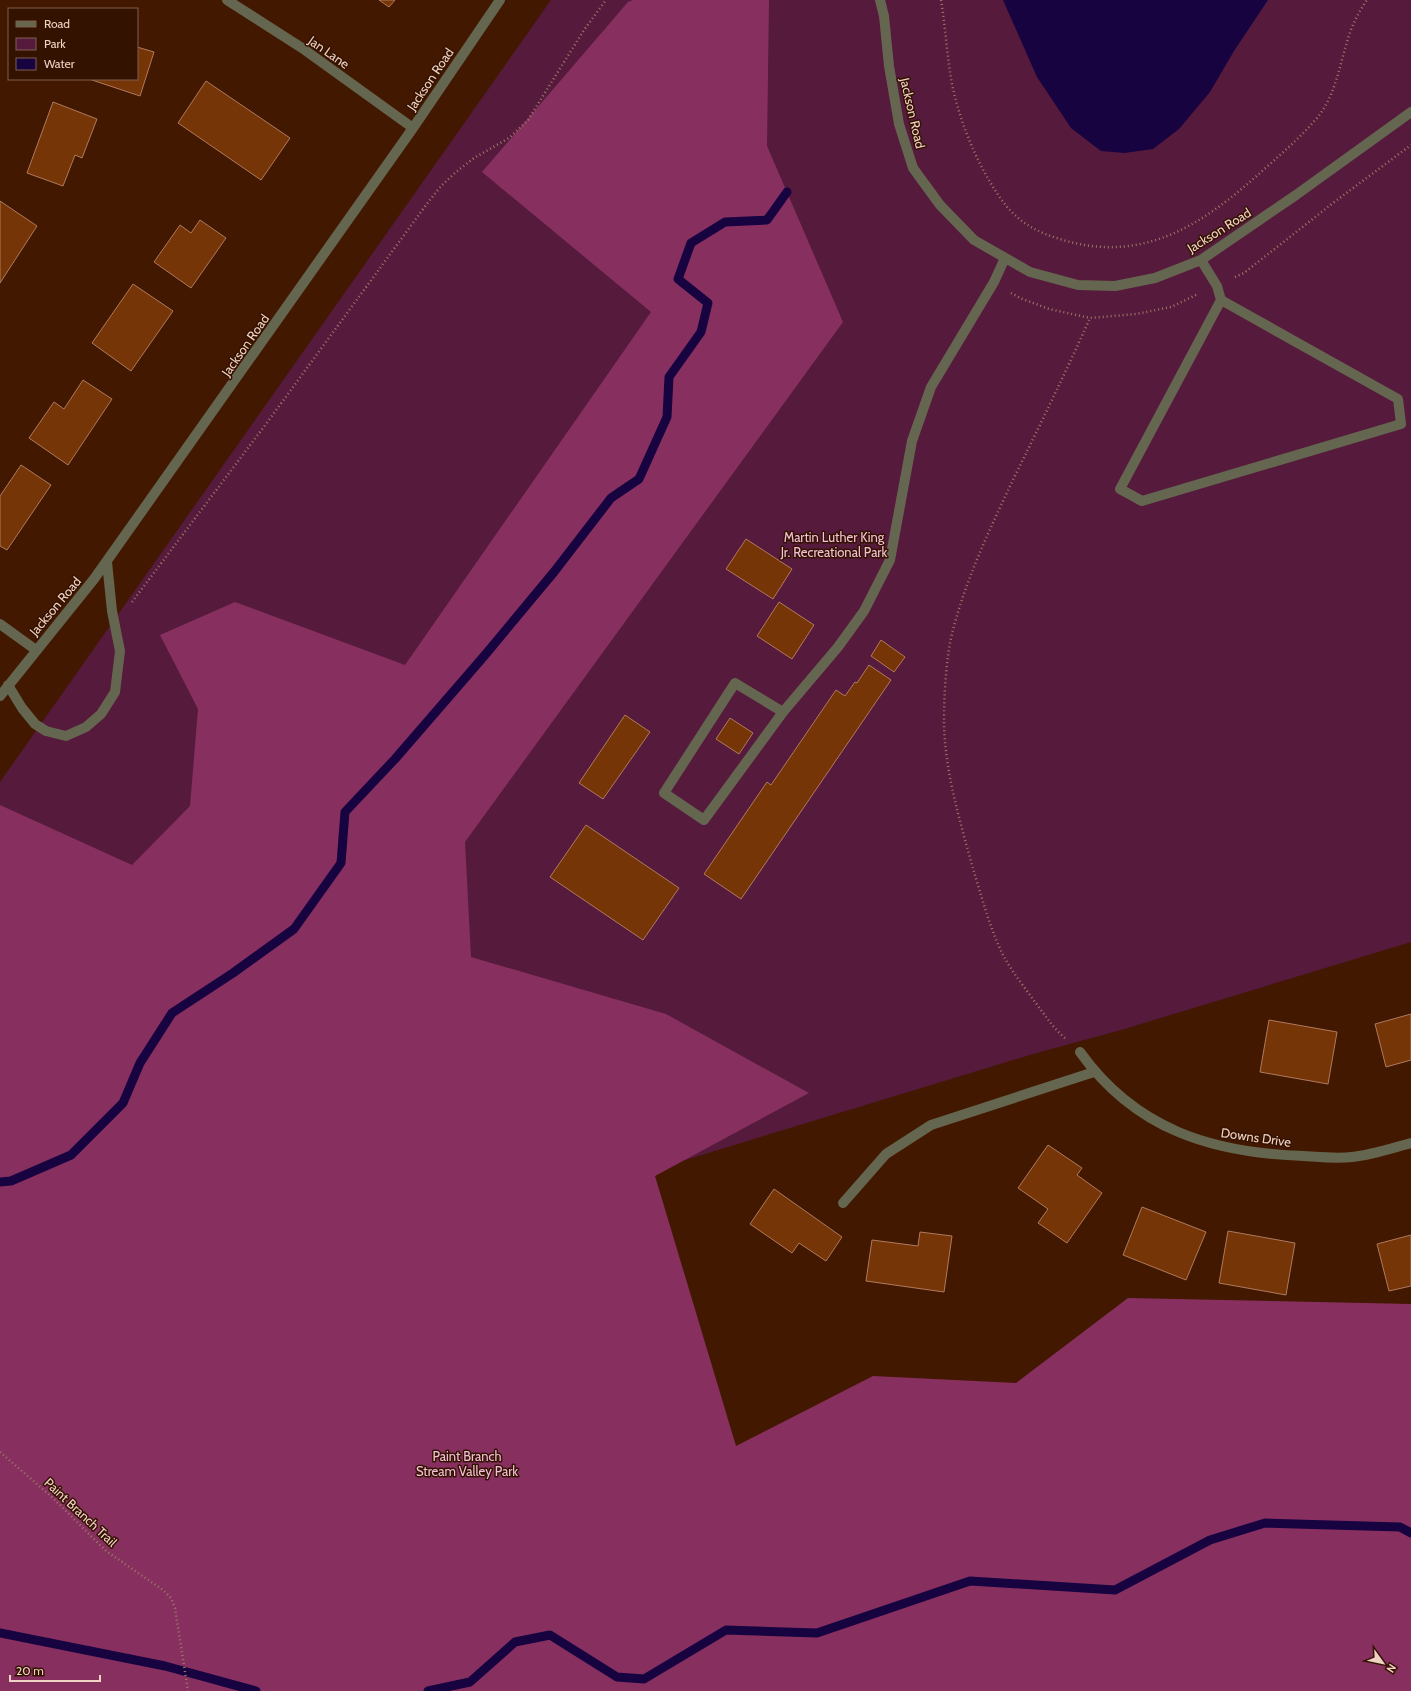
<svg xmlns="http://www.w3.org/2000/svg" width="1411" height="1691" font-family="Cabin,sans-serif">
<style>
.green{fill:#561a3c}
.forest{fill:#873060}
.water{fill:#180341}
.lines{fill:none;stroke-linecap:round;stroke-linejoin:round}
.stream{stroke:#180341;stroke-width:9}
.building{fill:#763507;stroke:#af7a5e}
.path{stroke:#9d7a66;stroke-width:2.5;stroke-dasharray:1 3;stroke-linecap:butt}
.minor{stroke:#65664f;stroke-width:10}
.labels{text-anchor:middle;stroke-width:3;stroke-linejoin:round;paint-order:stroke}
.street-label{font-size:13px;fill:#efd2c3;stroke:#341200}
.park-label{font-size:13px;fill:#f2c0d7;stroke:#341200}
</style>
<rect width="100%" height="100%" fill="#431800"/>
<path class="green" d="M 551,0 L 1411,0 L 1411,942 L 1121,1030 L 1033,1054 L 623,1179 L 706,1466 L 1411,1691 L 0,1691 L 0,782 Z"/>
<path class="forest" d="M 633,0 L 769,0 L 767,146 L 843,322 L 465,842 L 471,957 L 666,1014 L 809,1093 L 655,1176 L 736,1446 L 873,1376 L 1016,1383 L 1128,1298 L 1411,1304 L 1411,1691 L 0,1691 L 0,805 L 132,865 L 190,806 L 198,709 L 160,635 L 235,602 L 405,665 L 651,312 L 482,172 L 628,2 Z"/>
<path class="water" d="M 1003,0 L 1268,0 L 1234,51 L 1210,92 L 1179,129 L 1153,149 L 1124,153 L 1101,151 L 1071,128 L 1037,77 Z"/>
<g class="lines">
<path class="stream" d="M 0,1182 L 11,1181 L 71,1155 L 123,1103 L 140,1063 L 172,1013 L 233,973 L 294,929 L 341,863 L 345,812 L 395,759 L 485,655 L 554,572 L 611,498 L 639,479 L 667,417 L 669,377 L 701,332 L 708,303 L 678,279 L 691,243 L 725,222 L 767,220 L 787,192
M 0,1633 L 165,1666 L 256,1691
M 428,1691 L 470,1682 L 515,1642 L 550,1635 L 617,1677 L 644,1679 L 726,1630 L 817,1633 L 970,1581 L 1115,1590 L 1210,1540 L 1265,1523 L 1400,1527 L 1411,1533"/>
</g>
<path class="building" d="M 379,0 L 395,0 L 389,7 Z
M 137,47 L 154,52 L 140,96 L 89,79 L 137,79 Z
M 206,81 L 290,138 L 261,180 L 178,123 Z
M 53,102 L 97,119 L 82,158 L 75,155 L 63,186 L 27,173 Z
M 0,201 L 37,226 L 0,283 Z
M 200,220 L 226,238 L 191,288 L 154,262 L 180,225 L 191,233 Z
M 133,284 L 173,311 L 131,371 L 92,343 Z
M 83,380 L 112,399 L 68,465 L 29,438 L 54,402 L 64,409 Z
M 21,465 L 51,485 L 7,550 L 0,546 L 0,496 Z
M 746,539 L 792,569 L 773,599 L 726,569 Z
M 779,602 L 814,625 L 792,659 L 757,636 Z
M 881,640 L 905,657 L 894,672 L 871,656 Z
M 869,665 L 891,680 L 741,899 L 704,874 L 767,782 L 771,785 L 836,690 L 845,696 L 855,682 L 857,683 Z
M 625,715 L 650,732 L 603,799 L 579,783 Z
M 730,718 L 753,733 L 739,754 L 716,739 Z
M 586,825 L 679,888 L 643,940 L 550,877 Z
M 1411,1014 L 1411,1060 L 1386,1067 L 1375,1024 Z
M 1269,1020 L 1337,1032 L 1328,1084 L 1260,1072 Z
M 1048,1145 L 1082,1168 L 1077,1175 L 1102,1193 L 1067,1243 L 1038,1223 L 1048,1209 L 1018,1188 Z
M 774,1189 L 842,1237 L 826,1261 L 799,1243 L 792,1253 L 750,1224 Z
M 1142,1207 L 1206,1232 L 1186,1280 L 1123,1255 Z
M 1228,1231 L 1295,1243 L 1286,1295 L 1219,1283 Z
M 920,1232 L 952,1236 L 944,1292 L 866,1281 L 872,1240 L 918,1246 Z
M 1411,1235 L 1411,1286 L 1389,1291 L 1377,1244 Z"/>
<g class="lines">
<path class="path" d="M 941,0 C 946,30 947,60 953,89 C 962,128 980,171 1004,203 C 1020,224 1039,233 1063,240 C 1144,264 1203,224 1260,173 C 1280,155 1300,138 1317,118 C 1335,96 1339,68 1347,42 C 1351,27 1358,13 1367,0
M 1235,277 L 1244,273 L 1333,203 L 1411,145
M 1011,293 L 1020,298 L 1049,309 L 1090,318 L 1136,314 L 1171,307 L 1198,294
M 132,602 L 266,424 L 429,201 L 442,185 L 456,172 L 474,158 L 509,138 L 528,120 L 584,30 L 606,0
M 1065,1038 C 1053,1028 1045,1015 1035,1002 C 1025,988 1013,973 1004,957 C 990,929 981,895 972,865 C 959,818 945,771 944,723 C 944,696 946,655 953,630 C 966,579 989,531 1011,484 C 1038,429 1065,374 1090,318
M 0,1452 L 53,1498 L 106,1551 L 163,1590 L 171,1598 L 175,1608 L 188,1691"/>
<path class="minor" d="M 227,0 L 302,48 L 413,128
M 880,0 L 884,16 L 889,66 L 899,124 L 913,168 L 940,205 L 974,240 L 1030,272 L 1078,285 L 1115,286 L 1155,278 L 1201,260 L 1296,195 L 1411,112
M 1201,260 L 1217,286 L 1221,300 L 1398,399 L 1401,424 L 1142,501 L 1120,489 L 1221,300
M 0,624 L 36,650
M 8,685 L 22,708 L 35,724 L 46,731 L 66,736 L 86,727 L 101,714 L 115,692 L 120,651 L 112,611 L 107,562
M 0,696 L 94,579 L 413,128 L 500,0
M 783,712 L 704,820 L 664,793 L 735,683 L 783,712 L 838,647 L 864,611 L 890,560 L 912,441 L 931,387 L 994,282 L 1005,258
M 1080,1052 C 1135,1129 1211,1153 1304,1156 C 1319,1157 1337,1159 1352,1157 C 1372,1155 1392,1148 1411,1143
M 843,1203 L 886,1154 L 931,1125 L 1094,1072"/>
</g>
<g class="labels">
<g class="street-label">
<text transform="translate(329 52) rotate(35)" y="5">Jan Lane</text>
<text transform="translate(430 79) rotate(-56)" y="5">Jackson Road</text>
<text transform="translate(913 113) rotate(77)" y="5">Jackson Road</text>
<text transform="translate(1219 230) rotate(-32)" y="5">Jackson Road</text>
<text transform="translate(245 345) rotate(-55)" y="5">Jackson Road</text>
<text transform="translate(55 606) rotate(-50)" y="5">Jackson Road</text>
<text transform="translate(1256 1137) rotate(8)" y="5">Downs Drive</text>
<text transform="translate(81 1512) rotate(43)" y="5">Paint Branch Trail</text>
</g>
<g class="park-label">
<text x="834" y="542">Martin Luther King<tspan x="834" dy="15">Jr. Recreational Park</tspan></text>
<text x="467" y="1461">Paint Branch<tspan x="467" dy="15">Stream Valley Park</tspan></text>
</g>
</g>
<rect x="8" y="8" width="130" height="72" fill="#341200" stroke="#7f5f4e"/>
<rect x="16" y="21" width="20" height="6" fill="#65664f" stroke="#7f5f4e"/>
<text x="44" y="28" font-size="12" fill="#efd2c3">Road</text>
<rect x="16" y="38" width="20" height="12" fill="#561a3c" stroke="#7f5f4e"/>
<text x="44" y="48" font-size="12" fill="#efd2c3">Park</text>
<rect x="16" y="58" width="20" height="12" fill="#180341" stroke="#7f5f4e"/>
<text x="44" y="68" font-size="12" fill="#efd2c3">Water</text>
<g transform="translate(1383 1663) rotate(123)" stroke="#341200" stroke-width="3" paint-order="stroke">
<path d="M0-3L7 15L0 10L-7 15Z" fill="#efd2c3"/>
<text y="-6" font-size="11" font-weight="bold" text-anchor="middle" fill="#efd2c3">N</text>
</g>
<path d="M10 1675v6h90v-6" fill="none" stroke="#efd2c3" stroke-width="2"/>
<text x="16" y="1675" font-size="12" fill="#efd2c3" stroke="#341200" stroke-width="3" paint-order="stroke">20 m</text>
</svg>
